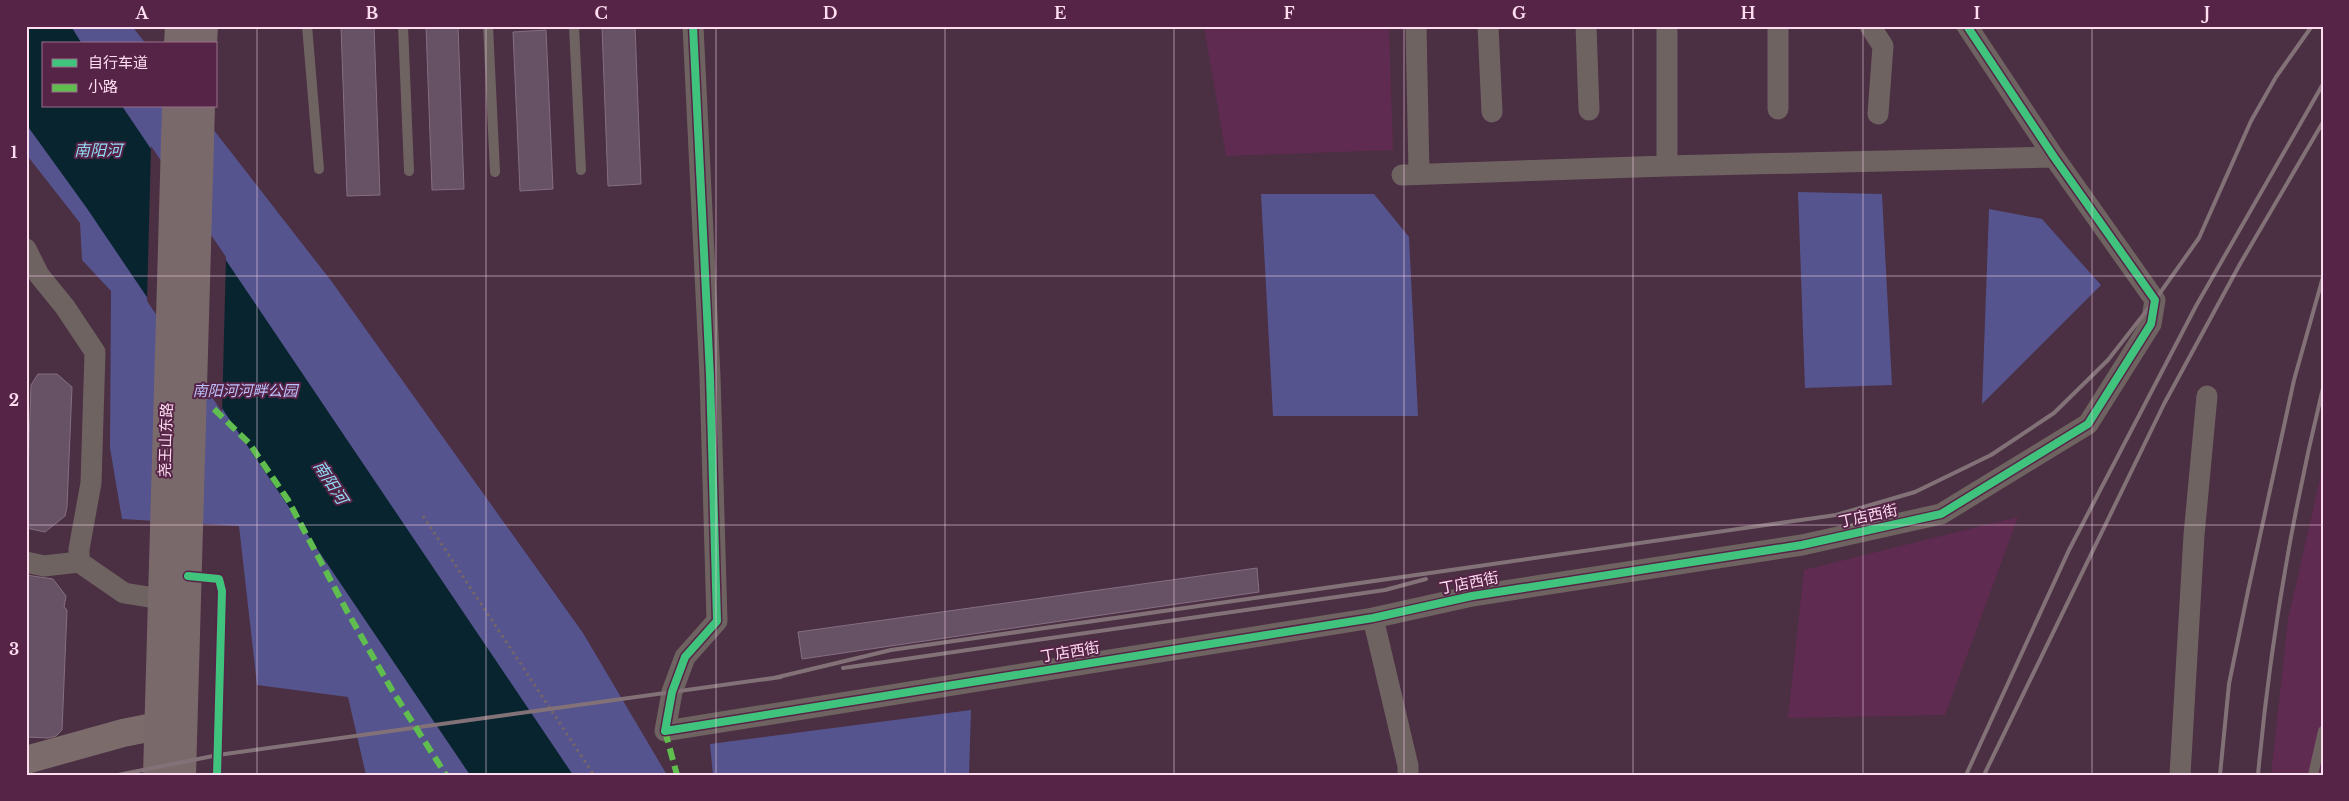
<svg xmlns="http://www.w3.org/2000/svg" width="2349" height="801" font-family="'Libre Baskerville','Noto Sans SC',serif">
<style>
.built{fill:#602b50}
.green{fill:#56548e}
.water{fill:#08242f}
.pier{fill:#4b2f42}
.building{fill:#675165;stroke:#846f81}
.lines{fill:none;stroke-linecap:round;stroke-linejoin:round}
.path{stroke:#746569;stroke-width:3;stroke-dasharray:2.5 4;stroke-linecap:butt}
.lane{stroke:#6f6362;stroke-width:10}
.street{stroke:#6f6362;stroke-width:21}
.secondary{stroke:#7b6c6b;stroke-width:28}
.primary{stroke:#7a696b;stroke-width:28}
.rail{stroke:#827278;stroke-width:4}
.quiet{stroke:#5fbe4e;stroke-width:6;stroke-dasharray:12 6;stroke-linecap:butt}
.cycleway-casing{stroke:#562447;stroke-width:11}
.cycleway{stroke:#40c37c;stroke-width:8}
.grid{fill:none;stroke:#feddf1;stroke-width:1;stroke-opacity:0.55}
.labels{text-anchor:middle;stroke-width:4;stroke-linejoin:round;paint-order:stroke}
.park-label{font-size:15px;font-style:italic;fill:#bdc1fc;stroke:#562447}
.street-label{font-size:15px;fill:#feddf1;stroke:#562447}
.water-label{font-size:16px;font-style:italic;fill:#90dcf5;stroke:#562447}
.neatline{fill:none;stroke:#feddf1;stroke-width:2}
.grid-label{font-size:16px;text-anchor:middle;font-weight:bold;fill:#feddf1}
</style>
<rect width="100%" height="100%" fill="#4b2f42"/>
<path class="built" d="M 1204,26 L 1389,26 L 1393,150 L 1226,156 Z
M 2323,465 L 2323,775 L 2271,775 L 2288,620 Z
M 2018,517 L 1945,715 L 1788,718 L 1804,570 Z"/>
<path class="green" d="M 26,26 L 132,26 L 146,44 L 44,44 L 44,106 L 195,106 L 332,282 L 583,633 L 667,775 L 366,775 L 348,697 L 257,685 L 239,526 L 122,519 L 110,448 L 111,291 L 82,260 L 80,223 L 26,154 Z
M 1798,192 L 1882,194 L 1892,385 L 1805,388 Z
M 1261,194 L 1374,194 L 1409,237 L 1418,416 L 1273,416 Z
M 1989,209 L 2042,219 L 2101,285 L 1982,404 Z
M 971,710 L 969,775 L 713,775 L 710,744 Z"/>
<path class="water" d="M 26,26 L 71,26 L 82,44 L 44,44 L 44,106 L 122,106 L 573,775 L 470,775 L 86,207 L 26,124 Z"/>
<path class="pier" d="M 151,146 L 226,257 L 222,412 L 147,301 Z"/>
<path class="building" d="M 341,26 L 374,26 L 380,195 L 347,196 Z
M 426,26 L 458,26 L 464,189 L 432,190 Z
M 635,26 L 641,184 L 608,186 L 602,27 Z
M 546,30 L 553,189 L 520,191 L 513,32 Z
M 38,374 L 57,374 L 72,387 L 67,507 L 65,516 L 45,532 L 26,528 L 31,385 Z
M 1257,568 L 1259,592 L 802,659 L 798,632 Z
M 26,575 L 53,579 L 66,596 L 64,607 L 67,610 L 62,730 L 56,736 L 48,738 L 26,737 Z"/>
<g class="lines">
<path class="path" d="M 423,516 L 594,775"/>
<path class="lane" d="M 307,26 L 319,169
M 403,26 L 409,171
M 488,26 L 495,172
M 574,26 L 581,170
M 2313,775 L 2323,731"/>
<path class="street" d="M 693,26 L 710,376 L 717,621 L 685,657 L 672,692 L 665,731 L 1373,618 L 1472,596 L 1802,545 L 1941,514 L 2088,424 L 2151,324 L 2155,300 L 2054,157 L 1967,26
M 1416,26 L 1419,174
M 1488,26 L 1492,112
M 1586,26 L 1589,110
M 1778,26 L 1778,109
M 1870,26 L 1883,46 L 1878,114
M 1667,166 L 1667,26
M 1402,175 L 1667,166 L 2054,157
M 26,249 L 39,275 L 65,307 L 95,352 L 91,483 L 79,549 L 79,562
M 26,562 L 44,566 L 79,562 L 124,593 L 161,599
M 1373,618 L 1408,766 L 1408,775
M 2180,775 L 2194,535 L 2207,396"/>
<path class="secondary" d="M 26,760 L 123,733 L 158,726"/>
<path class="primary" d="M 178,44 L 179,26
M 203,44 L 204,26
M 157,775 L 176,106
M 182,775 L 201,106"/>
<path class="rail" d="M 843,668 L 1385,590 L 1426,579
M 774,678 L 891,650 L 1836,515 L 1915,492 L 1991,455 L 2054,413 L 2108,360 L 2155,300 L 2199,238 L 2251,121 L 2276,77 L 2312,26
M 118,775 L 218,755 L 781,677
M 1966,775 L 2069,550 L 2196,306 L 2323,84
M 1984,775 L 2164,404 L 2240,264 L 2323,122
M 2220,775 L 2229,684 L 2248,591 L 2294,380 L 2323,277
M 2258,775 C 2270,644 2292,515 2323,388"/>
<path class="quiet" d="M 214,409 L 249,443 L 288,500 L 348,613 L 392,690 L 446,775
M 665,731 L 677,775"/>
<g class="cycleway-casing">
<path id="cycleway" d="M 693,26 L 710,376 L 717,621 L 685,657 L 672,692 L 665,731 L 1373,618 L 1472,596 L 1802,545 L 1941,514 L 2088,424 L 2151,324 L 2155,300 L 2054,157 L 1967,26
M 188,576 L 219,579 L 222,591 L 217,775"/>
</g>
<use href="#cycleway" class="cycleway"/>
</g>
<path class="grid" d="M 257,26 L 257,775M 486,26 L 486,775M 716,26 L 716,775M 945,26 L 945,775M 1174,26 L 1174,775M 1404,26 L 1404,775M 1633,26 L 1633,775M 1863,26 L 1863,775M 2092,26 L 2092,775M 26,276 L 2323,276M 26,525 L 2323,525"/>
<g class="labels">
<g class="park-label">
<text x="245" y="396">南阳河河畔公园</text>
</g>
<g class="street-label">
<text transform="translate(166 440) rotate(-88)" y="5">尧王山东路</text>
<text transform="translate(1868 516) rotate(-12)" y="5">丁店西街</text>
<text transform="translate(1469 583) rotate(-11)" y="5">丁店西街</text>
<text transform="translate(1070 652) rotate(-9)" y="5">丁店西街</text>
</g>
<g class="water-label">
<text x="98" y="156">南阳河</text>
<text transform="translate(331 482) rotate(57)" y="6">南阳河</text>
</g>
</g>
<rect width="2349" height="801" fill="none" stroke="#562447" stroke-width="55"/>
<rect x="42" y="42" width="175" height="65" fill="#562447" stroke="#996e8b"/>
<rect x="52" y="59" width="25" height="8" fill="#40c37c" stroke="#996e8b"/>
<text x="88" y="68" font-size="15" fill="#feddf1">自行车道</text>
<rect x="52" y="84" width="25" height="8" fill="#5fbe4e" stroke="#996e8b"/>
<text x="88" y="92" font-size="15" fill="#feddf1">小路</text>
<rect x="28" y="28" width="2294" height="746" class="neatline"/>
<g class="grid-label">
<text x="142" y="19">A</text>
<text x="372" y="19">B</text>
<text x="601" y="19">C</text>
<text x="830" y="19">D</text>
<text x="1060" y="19">E</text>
<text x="1289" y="19">F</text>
<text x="1519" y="19">G</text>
<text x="1748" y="19">H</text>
<text x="1977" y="19">I</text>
<text x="2207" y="19">J</text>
<text x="14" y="158">1</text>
<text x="14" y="406">2</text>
<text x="14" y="655">3</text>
</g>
</svg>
